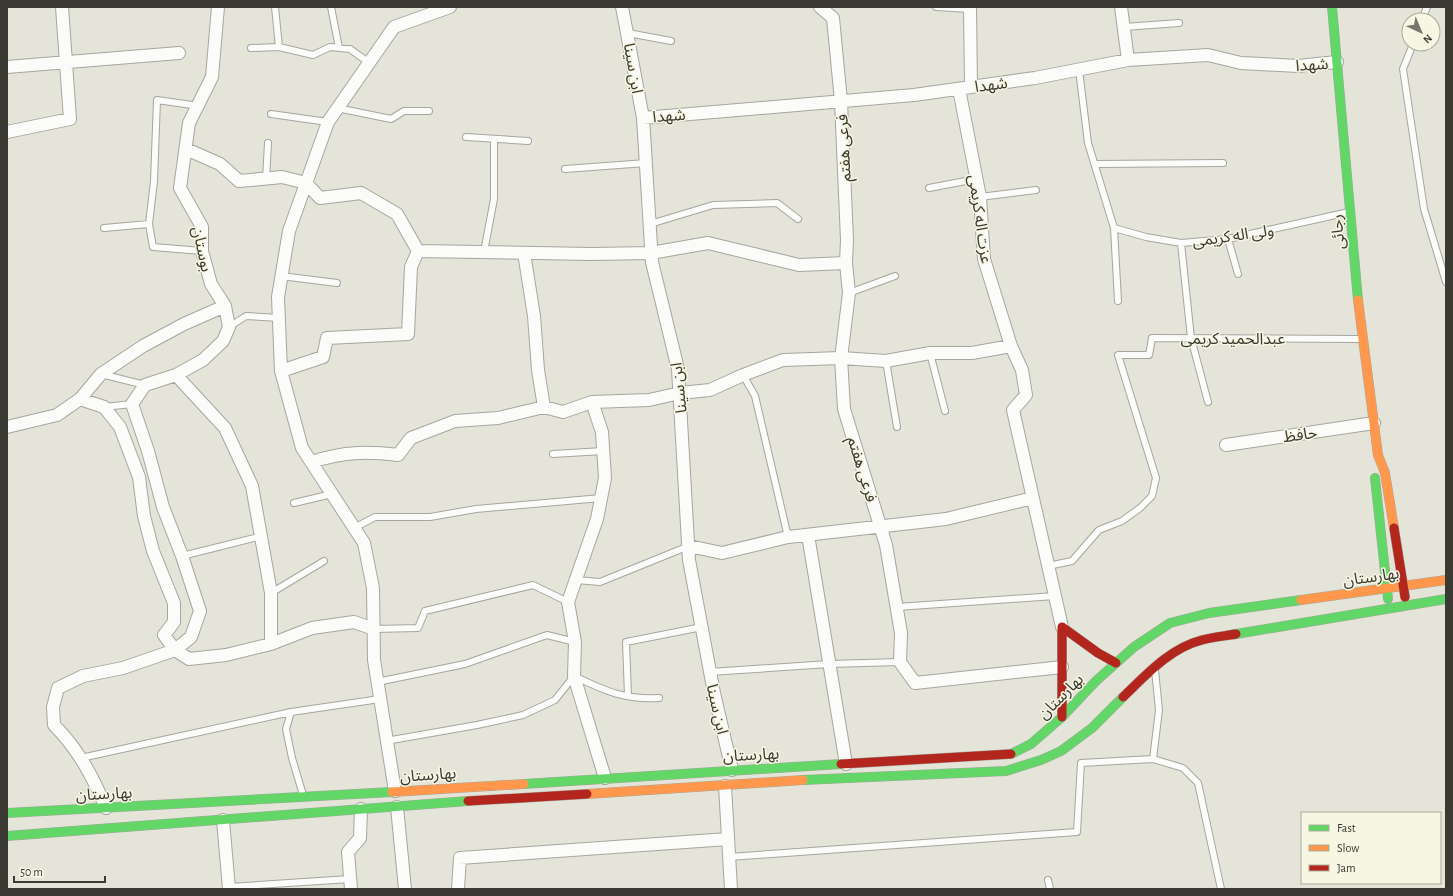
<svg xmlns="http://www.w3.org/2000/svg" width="1453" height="896" font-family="'Alegreya Sans','Noto Sans Arabic',sans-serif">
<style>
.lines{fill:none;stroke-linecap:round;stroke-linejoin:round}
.lane-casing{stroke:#a6a69f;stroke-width:8}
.street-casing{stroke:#a6a69f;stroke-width:14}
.fast-casing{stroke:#a6a69f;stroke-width:10}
.slow-casing{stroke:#a6a69f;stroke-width:10}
.jam-casing{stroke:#a6a69f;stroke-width:10}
.lane{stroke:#fbfbf9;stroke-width:6}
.street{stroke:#fbfbf9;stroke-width:12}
.fast{stroke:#63d668;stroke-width:9}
.slow{stroke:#ff974d;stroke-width:9}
.jam{stroke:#b3261e;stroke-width:9}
.labels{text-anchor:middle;stroke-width:3;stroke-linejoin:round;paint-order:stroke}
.street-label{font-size:16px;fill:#3a3a32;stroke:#f6f6e2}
</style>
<rect width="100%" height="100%" fill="#e4e4d9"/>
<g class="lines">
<g class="lane-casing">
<path id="lane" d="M 275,7 L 279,47
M 331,7 L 339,48
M 936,7 L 970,9
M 1422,20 L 1427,7
M 1124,27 L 1179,23
M 628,33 L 671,41
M 1413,44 L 1403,69 L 1424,209 L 1446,282
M 251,48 L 279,47 L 313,55 L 330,47 L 350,49 L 368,62
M 1079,70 L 1088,143 L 1114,228 L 1118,301
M 337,108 L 391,119 L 404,111 L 429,111
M 271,114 L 328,122
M 466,137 L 528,141
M 1095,164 L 1223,163
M 565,169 L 646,163
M 266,179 L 268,143
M 929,188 L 976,179
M 980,197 L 1036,190
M 149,224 L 154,181 L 157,100 L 199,106
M 650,224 L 713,205 L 777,203 L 798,219
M 104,228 L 149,224 L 153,247 L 202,251
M 1114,228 L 1146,237 L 1181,243 L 1228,239 L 1349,212
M 1228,239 L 1238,274
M 1181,243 L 1191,338 L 1208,402
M 484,252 L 494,199 L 494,139
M 281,276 L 337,283
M 849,293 L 895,276
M 229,327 L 246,316 L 279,318
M 930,353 L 945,411
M 886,361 L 897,427
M 101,374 L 145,385
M 743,375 L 755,396 L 788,537
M 104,407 L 132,404
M 553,454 L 603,451
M 294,503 L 332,494
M 354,528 L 375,517 L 430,517 L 476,509 L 601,498
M 182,556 L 262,536
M 1048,566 L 1072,561 L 1099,530 L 1122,521 L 1140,508 L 1152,496 L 1156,478 L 1118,355 L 1149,355 L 1152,338 L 1360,339
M 576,580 L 600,582 L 689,546
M 271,593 L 324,561
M 897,607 L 1055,596
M 374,629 L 418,628 L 425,611 L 533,585 L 568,602
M 710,672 L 829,664 L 900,662
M 377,682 L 465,664 L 547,635 L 575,642
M 628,696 L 626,642 L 702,627
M 386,741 L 477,725 L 523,715 L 555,700 L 574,676 C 605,691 625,700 659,698
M 81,758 L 291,712
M 1153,759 L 1183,768 L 1198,783 L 1221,889
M 303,795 L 292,758 L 286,729 L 291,712 L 380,699
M 729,857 L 1077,832 L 1081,763 L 1153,759 L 1159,710 L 1155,670
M 1048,880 L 1050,889
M 229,887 L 350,879"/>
</g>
<g class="street-casing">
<path id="street" d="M 622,7 L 643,118 L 652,262 L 678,369 L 689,560 L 714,693 L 732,770
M 820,7 L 833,18 L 841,101 L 847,240 L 846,263 L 849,293 L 841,358 L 844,409 L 886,545 L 901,633 L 900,662 L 915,683 L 1062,667
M 970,7 L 971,87
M 1121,7 L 1128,60
M 7,67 L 179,53
M 959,89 L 980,197 L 984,259 L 1011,346 L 1022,370 L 1026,395 L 1013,410 L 1062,627
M 643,118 L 914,95 L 1035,78 L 1128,60 L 1208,55 L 1241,63 L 1298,66 L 1337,62
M 7,132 L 70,119 L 62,7
M 186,149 L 220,164 L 239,181 L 282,177 L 306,183 L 320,198 L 361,193 L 397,214 L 418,251 L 591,254 L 651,253 L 708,243 L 799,265 L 846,263
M 524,253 L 534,316 L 538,370 L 544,407 L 563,412 L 592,402 L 649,400 L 680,393 L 710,390 L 743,375 L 783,360 L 841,358 L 886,361 L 930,353 L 972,353 L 1011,346
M 281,371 L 323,357 L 327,338 L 408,334 L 411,267 L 418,251
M 176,375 L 225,428 L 252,486 L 271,593 L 271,644
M 80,399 L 104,407 L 120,427 L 139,477 L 144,516 L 153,551 L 174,603 L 174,622 L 164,635 L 175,650 L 191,637 L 200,611 L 182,556 L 163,507 L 148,451 L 132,404 L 145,385 L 176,375 L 203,360 L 223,341 L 229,327 L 225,306 L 211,284 L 202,251 L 202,227 L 180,188 L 189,123 L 212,77 L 218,7
M 592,402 L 602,432 L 605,478 L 597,519 L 568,602 L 575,642 L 574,676 L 605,778
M 7,427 L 57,415 L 80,399 L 101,374 L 143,346 L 184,324 L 225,306
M 1226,445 L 1374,423
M 311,462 C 344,452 364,451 398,455 L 411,438 L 455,421 L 498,418 L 544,407
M 808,535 L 846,764
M 689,546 L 722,553 L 788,537 L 946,519 L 1033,498
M 725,786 L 731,889
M 395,791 L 374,660 L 373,588 L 364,543 L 302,448 L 281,371 L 278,297 L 289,231 L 328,122 L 394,27 L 450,7
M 397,807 L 405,889
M 106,808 C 93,777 78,749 54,725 L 53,707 L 58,688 L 83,676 L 123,668 L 175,650 L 189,659 L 226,655 L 271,644 L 312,628 L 354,622 L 374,629
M 223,820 L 229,889
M 351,889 L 348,852 L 360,838 L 361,809
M 458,889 L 460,858 L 728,839"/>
</g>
<g class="fast-casing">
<path id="fast" d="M 1332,7 L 1358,300
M 1375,478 L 1388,599
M 1236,634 L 1446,599
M 1011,754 L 1031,744 L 1062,717 L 1096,681 L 1134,647 L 1170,623 L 1209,613 L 1301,600
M 803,780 L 1006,771 L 1041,760 L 1061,751 L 1092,728 L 1123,697
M 524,784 L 841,764
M 7,813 L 392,792
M 7,836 L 468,801"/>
</g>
<g class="slow-casing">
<path id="slow" d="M 1358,300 L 1378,455 L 1385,473 L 1394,528
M 1301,600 L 1446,580
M 392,792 L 524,784
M 587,794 L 803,780"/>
</g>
<g class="jam-casing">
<path id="jam" d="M 1394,528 L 1405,597
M 1123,697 C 1146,675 1170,648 1202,640 C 1213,637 1225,636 1236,634
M 1062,717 L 1062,627 L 1098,653 L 1116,663
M 841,764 L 1011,754
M 468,801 L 587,794"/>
</g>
<use href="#lane" class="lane"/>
<use href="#street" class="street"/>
<use href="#fast" class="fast"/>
<use href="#slow" class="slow"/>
<use href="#jam" class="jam"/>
</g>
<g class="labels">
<g class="street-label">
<text transform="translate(1312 64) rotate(-4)" y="6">شهدا</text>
<text transform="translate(634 68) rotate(80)" y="6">ابن سینا</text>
<text transform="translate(991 84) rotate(-8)" y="6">شهدا</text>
<text transform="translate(669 115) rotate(-5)" y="6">شهدا</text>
<text transform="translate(843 148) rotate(-93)" y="6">فرعی هفتم</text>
<text transform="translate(981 219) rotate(82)" y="6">عزت اله کریمی</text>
<text transform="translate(1337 232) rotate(-95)" y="6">رجائی</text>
<text transform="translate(1233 235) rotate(-8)" y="6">ولی اله کریمی</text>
<text transform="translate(203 249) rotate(78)" y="6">بوستان</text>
<text x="1233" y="344">عبدالحمید کریمی</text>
<text transform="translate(678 388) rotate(-96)" y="6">ابن سینا</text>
<text transform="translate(1300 434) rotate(-8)" y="6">حافظ</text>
<text transform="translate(863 469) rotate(73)" y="6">فرعی هفتم</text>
<text transform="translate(1371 576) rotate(-8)" y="6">بهارستان</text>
<text transform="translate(1060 696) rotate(-45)" y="6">بهارستان</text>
<text transform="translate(718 709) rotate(77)" y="6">ابن سینا</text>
<text transform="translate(751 754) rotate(-3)" y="6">بهارستان</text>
<text transform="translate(428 774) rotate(-4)" y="6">بهارستان</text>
<text transform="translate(104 793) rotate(-3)" y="6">بهارستان</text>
</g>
</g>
<rect width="1453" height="896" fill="none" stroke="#3a3a32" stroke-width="16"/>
<rect x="1301" y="812" width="140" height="72" fill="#f6f6e2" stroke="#abab9c"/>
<rect x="1309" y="825" width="20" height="6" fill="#63d668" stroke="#abab9c"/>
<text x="1337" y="832" font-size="12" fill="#3a3a32">Fast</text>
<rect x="1309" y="845" width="20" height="6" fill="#ff974d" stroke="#abab9c"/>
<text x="1337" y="852" font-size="12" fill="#3a3a32">Slow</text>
<rect x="1309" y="865" width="20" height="6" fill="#b3261e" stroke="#abab9c"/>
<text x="1337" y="872" font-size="12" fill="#3a3a32">Jam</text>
<g transform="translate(1421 32) rotate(136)"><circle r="19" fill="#f6f6e2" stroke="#abab9c"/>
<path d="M0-3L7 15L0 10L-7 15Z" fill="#76766c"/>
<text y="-6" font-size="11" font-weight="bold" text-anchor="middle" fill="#3a3a32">N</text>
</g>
<path d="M14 876v6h91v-6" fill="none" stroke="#3a3a32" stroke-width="2"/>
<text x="20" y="876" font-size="12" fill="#3a3a32" stroke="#f6f6e2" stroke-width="3" paint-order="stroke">50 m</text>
</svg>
